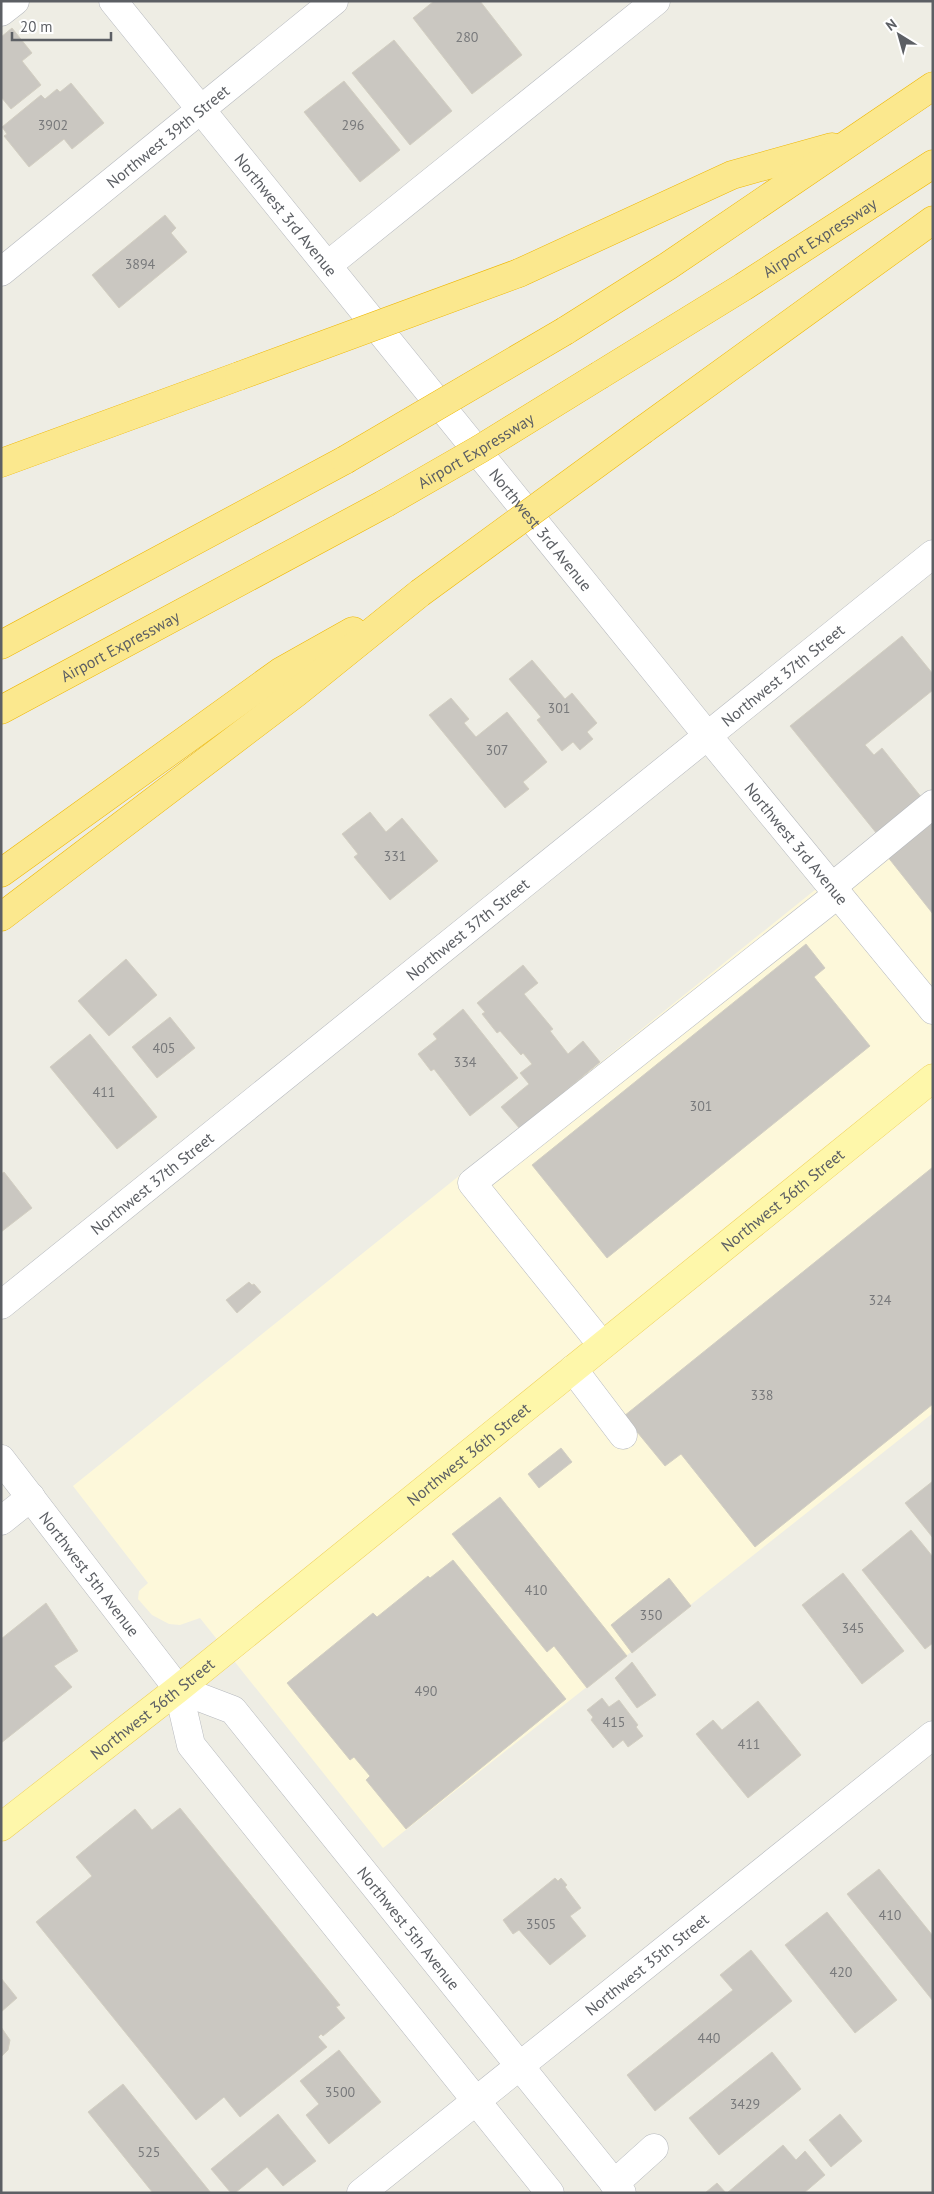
<svg xmlns="http://www.w3.org/2000/svg" width="934" height="2194" font-family="'PT Sans',sans-serif">
<style>
.commercial{fill:#fdf8da}
.building{fill:#cac7c1;stroke:#d3cfc2}
.lines{fill:none;stroke-linecap:round;stroke-linejoin:round}
.minor-casing{stroke:#b6b9be;stroke-width:29}
.major-casing{stroke:#efd15c;stroke-width:29}
.highway-casing{stroke:#eeb704;stroke-width:29}
.minor{stroke:#fff;stroke-width:28}
.major{stroke:#fef7aa;stroke-width:28}
.highway{stroke:#fbe88e;stroke-width:28}
.highway-bridge-casing{stroke:#eeb704;stroke-width:29;stroke-linecap:butt}
.highway-bridge{stroke:#fbe88e;stroke-width:28}
.labels{text-anchor:middle;stroke-width:4;stroke-linejoin:round;paint-order:stroke}
.number-label{font-size:14px;fill:#78797b}
.street-label{font-size:16px;fill:#5c5f64;stroke:#fff}
</style>
<rect width="100%" height="100%" fill="#eeede4"/>
<path class="commercial" d="M 933,795 L 933,1413 L 383,1848 L 200,1618 L 180,1625 L 169,1624 L 152,1615 L 138,1599 L 139,1591 L 148,1583 L 73,1486 Z"/>
<path class="building" d="M 434,1 L 480,1 L 522,55 L 472,94 L 413,18 Z
M 12,28 L 32,53 L 22,61 L 41,85 L 11,109 L 1,97 L 1,37 Z
M 394,40 L 452,111 L 410,145 L 352,73 Z
M 344,81 L 400,150 L 360,182 L 304,112 Z
M 71,83 L 104,123 L 72,149 L 64,139 L 29,167 L 4,136 L 7,134 L 2,127 L 41,95 L 45,99 L 57,89 L 60,92 Z
M 165,215 L 176,228 L 171,233 L 187,252 L 119,308 L 92,275 Z
M 902,636 L 933,674 L 933,690 L 865,745 L 874,755 L 882,748 L 922,798 L 877,834 L 790,726 Z
M 532,660 L 565,699 L 572,693 L 597,723 L 587,732 L 593,739 L 580,750 L 573,742 L 562,751 L 537,720 L 541,717 L 509,679 Z
M 451,698 L 469,719 L 464,723 L 476,737 L 507,712 L 547,762 L 523,782 L 529,789 L 505,808 L 429,715 Z
M 370,812 L 386,832 L 402,818 L 438,861 L 390,900 L 354,857 L 358,854 L 342,834 Z
M 933,820 L 933,914 L 887,856 Z
M 806,944 L 825,968 L 814,977 L 870,1046 L 607,1258 L 532,1165 Z
M 126,959 L 157,995 L 109,1036 L 78,1001 Z
M 523,965 L 538,983 L 524,994 L 553,1029 L 550,1031 L 568,1054 L 583,1041 L 600,1062 L 520,1129 L 501,1107 L 529,1084 L 520,1073 L 532,1064 L 523,1053 L 521,1055 L 500,1031 L 497,1033 L 482,1014 L 485,1012 L 477,1003 Z
M 463,1009 L 518,1078 L 470,1116 L 434,1069 L 431,1071 L 418,1054 L 437,1039 L 433,1034 Z
M 170,1017 L 195,1048 L 157,1078 L 132,1047 Z
M 90,1034 L 157,1117 L 117,1149 L 50,1067 Z
M 933,1167 L 933,1404 L 755,1547 L 681,1454 L 665,1466 L 624,1416 Z
M 4,1172 L 32,1208 L 1,1232 L 1,1174 Z
M 249,1282 L 252,1285 L 254,1284 L 261,1292 L 237,1313 L 226,1300 Z
M 561,1448 L 572,1462 L 539,1488 L 528,1474 Z
M 933,1481 L 933,1538 L 905,1503 Z
M 500,1497 L 627,1656 L 587,1688 L 554,1646 L 547,1652 L 452,1534 Z
M 911,1530 L 933,1557 L 933,1643 L 925,1649 L 862,1570 Z
M 453,1560 L 566,1699 L 406,1829 L 366,1780 L 370,1776 L 354,1757 L 350,1760 L 287,1683 L 373,1613 L 377,1617 L 428,1576 L 430,1578 Z
M 843,1573 L 904,1651 L 862,1684 L 802,1605 Z
M 669,1578 L 691,1606 L 632,1653 L 611,1625 Z
M 46,1603 L 78,1651 L 54,1666 L 72,1687 L 1,1743 L 1,1639 Z
M 632,1662 L 656,1695 L 637,1708 L 615,1678 Z
M 602,1698 L 609,1707 L 619,1700 L 638,1725 L 636,1727 L 643,1736 L 628,1747 L 623,1740 L 613,1748 L 591,1720 L 593,1717 L 587,1710 Z
M 758,1701 L 801,1755 L 748,1798 L 696,1734 L 713,1720 L 722,1730 Z
M 180,1808 L 340,2005 L 336,2007 L 345,2018 L 323,2036 L 321,2034 L 318,2037 L 327,2047 L 240,2117 L 224,2097 L 196,2120 L 36,1922 L 92,1876 L 76,1857 L 135,1809 L 152,1830 Z
M 879,1869 L 933,1936 L 933,2001 L 847,1894 Z
M 555,1878 L 558,1881 L 561,1878 L 567,1885 L 565,1887 L 581,1908 L 570,1916 L 586,1936 L 550,1965 L 519,1930 L 513,1934 L 503,1920 Z
M 827,1912 L 897,2000 L 855,2033 L 785,1945 Z
M 751,1950 L 792,2001 L 655,2111 L 627,2075 L 733,1990 L 720,1975 Z
M 1,1978 L 17,1998 L 1,2012 Z
M 1,2027 L 10,2040 L 8,2050 L 1,2057 Z
M 339,2050 L 381,2102 L 329,2144 L 306,2115 L 319,2104 L 300,2081 Z
M 772,2052 L 801,2089 L 719,2155 L 689,2118 Z
M 123,2084 L 211,2193 L 153,2193 L 88,2112 Z
M 278,2114 L 316,2161 L 283,2186 L 267,2167 L 235,2193 L 231,2193 L 211,2169 Z
M 840,2114 L 862,2141 L 831,2167 L 809,2140 Z
M 783,2145 L 796,2160 L 805,2151 L 825,2175 L 804,2193 L 727,2193 Z
M 717,2183 L 726,2193 L 705,2193 Z"/>
<g class="lines">
<g class="minor-casing">
<g id="minor">
<path id="s1" d="M 113,1 L 707,735 L 933,1010"/>
<path d="M 1,12 L 15,1"/>
<path d="M 328,265 L 656,1"/>
<path id="s2" d="M 1,272 L 334,1"/>
<path d="M 832,887 L 933,804"/>
<path id="s3" d="M 1,1305 L 933,554"/>
<path d="M 602,1345 L 472,1183 L 838,894"/>
<path d="M 573,1369 L 623,1435"/>
<path id="s4" d="M 1,1459 L 178,1689 L 191,1745 L 550,2193"/>
<path d="M 1,1521 L 31,1497"/>
<path id="s5" d="M 178,1689 L 233,1710 L 622,2193"/>
<path d="M 614,2184 L 654,2148"/>
<path id="s6" d="M 361,2193 L 933,1735"/>
</g>
</g>
<g class="major-casing">
<g id="major">
<path id="s7" d="M 1,1827 L 178,1689 L 933,1078"/>
</g>
</g>
<g class="highway-casing">
<g id="highway">
<path d="M 519,273 L 732,175 L 832,147"/>
<path d="M 565,331 L 668,266 L 933,86"/>
<path id="s8" d="M 600,375 L 743,287 L 933,164"/>
<path d="M 643,430 L 933,220"/>
<path d="M 1,463 L 239,376"/>
<path d="M 1,645 L 345,460"/>
<path id="s9" d="M 1,710 L 386,503"/>
<path d="M 1,873 L 280,672 L 353,631"/>
<path d="M 1,917 L 296,693 L 420,593"/>
</g>
</g>
<use href="#minor" class="minor"/>
<use href="#major" class="major"/>
<use href="#highway" class="highway"/>
<g class="highway-bridge-casing">
<g id="highway-bridge">
<path d="M 239,376 L 519,273"/>
<path d="M 345,460 L 565,331"/>
<path id="s10" d="M 386,503 L 480,449 L 600,375"/>
<path d="M 420,593 L 643,430"/>
</g>
</g>
<use href="#highway-bridge" class="highway-bridge"/>
</g>
<g class="labels">
<g class="number-label">
<text x="467" y="42">280</text>
<text x="53" y="130">3902</text>
<text x="353" y="130">296</text>
<text x="140" y="269">3894</text>
<text x="559" y="713">301</text>
<text x="497" y="755">307</text>
<text x="395" y="861">331</text>
<text x="164" y="1053">405</text>
<text x="465" y="1067">334</text>
<text x="104" y="1097">411</text>
<text x="701" y="1111">301</text>
<text x="880" y="1305">324</text>
<text x="762" y="1400">338</text>
<text x="536" y="1595">410</text>
<text x="651" y="1620">350</text>
<text x="853" y="1633">345</text>
<text x="426" y="1696">490</text>
<text x="614" y="1727">415</text>
<text x="749" y="1749">411</text>
<text x="890" y="1920">410</text>
<text x="541" y="1929">3505</text>
<text x="841" y="1977">420</text>
<text x="709" y="2043">440</text>
<text x="340" y="2097">3500</text>
<text x="745" y="2109">3429</text>
<text x="149" y="2157">525</text>
</g>
<g class="street-label">
<text dy="6" stroke="none"><textPath href="#s2" startOffset="215">Northwest 39th Street</textPath></text>
<text dy="6" stroke="none"><textPath href="#s1" startOffset="275">Northwest 3rd Avenue</textPath></text>
<text dy="6" stroke="none"><textPath href="#s8" startOffset="259">Airport Expressway</textPath></text>
<text dy="6" stroke="none"><textPath href="#s10" startOffset="104">Airport Expressway</textPath></text>
<text dy="6" stroke="none"><textPath href="#s1" startOffset="680">Northwest 3rd Avenue</textPath></text>
<text dy="6" stroke="none"><textPath href="#s9" startOffset="135">Airport Expressway</textPath></text>
<text dy="6" stroke="none"><textPath href="#s3" startOffset="1004">Northwest 37th Street</textPath></text>
<text dy="6" stroke="none"><textPath href="#s1" startOffset="1085">Northwest 3rd Avenue</textPath></text>
<text dy="6" stroke="none"><textPath href="#s3" startOffset="599">Northwest 37th Street</textPath></text>
<text dy="6" stroke="none"><textPath href="#s3" startOffset="194">Northwest 37th Street</textPath></text>
<text dy="6" stroke="none"><textPath href="#s7" startOffset="1002">Northwest 36th Street</textPath></text>
<text dy="6" stroke="none"><textPath href="#s7" startOffset="598">Northwest 36th Street</textPath></text>
<text dy="6" stroke="none"><textPath href="#s4" startOffset="145">Northwest 5th Avenue</textPath></text>
<text dy="6" stroke="none"><textPath href="#s7" startOffset="192">Northwest 36th Street</textPath></text>
<text dy="6" stroke="none"><textPath href="#s5" startOffset="339">Northwest 5th Avenue</textPath></text>
<text dy="6" stroke="none"><textPath href="#s6" startOffset="366">Northwest 35th Street</textPath></text>
</g>
</g>
<rect width="934" height="2194" fill="none" stroke="#5c5f64" stroke-width="5"/>
<g transform="translate(899 35) rotate(323)" stroke="#ffffff" stroke-width="4" paint-order="stroke">
<path d="M0-4L9 19L0 12L-9 19Z" fill="#5c5f64"/>
<text y="-8" font-size="14" font-weight="bold" text-anchor="middle" fill="#5c5f64">N</text>
</g>
<path d="M12 32v8h99v-8" fill="none" stroke="#5c5f64" stroke-width="2.5"/>
<text x="20" y="32" font-size="15" fill="#5c5f64" stroke="#ffffff" stroke-width="4" paint-order="stroke">20 m</text>
</svg>
